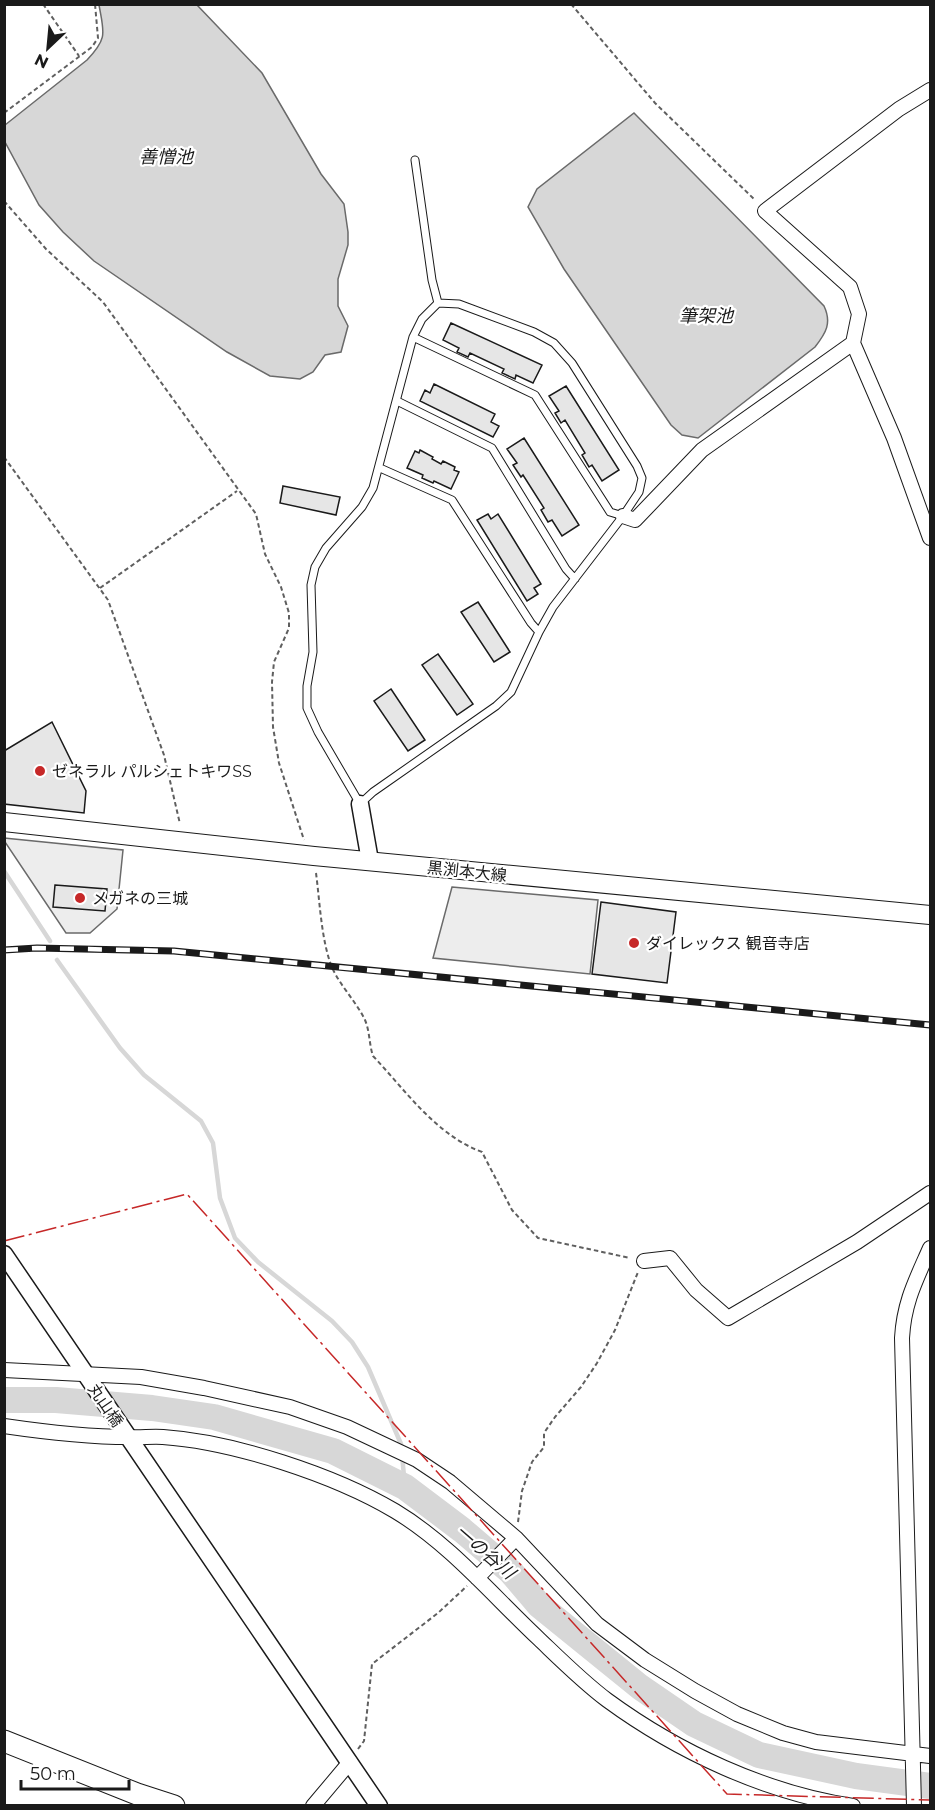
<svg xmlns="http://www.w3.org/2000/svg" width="935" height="1810" font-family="Montserrat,'Noto Sans JP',sans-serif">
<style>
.built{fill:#ededed;stroke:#6a6a6a;stroke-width:1.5}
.water{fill:#d7d7d7;stroke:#6a6a6a;stroke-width:1.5}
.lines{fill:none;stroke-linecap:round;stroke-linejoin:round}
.stream{stroke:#d7d7d7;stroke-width:4.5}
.river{stroke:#d7d7d7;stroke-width:26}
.building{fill:#e6e6e6;stroke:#1a1a1a;stroke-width:1.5}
.service-casing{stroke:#1a1a1a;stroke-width:9}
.minor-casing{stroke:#1a1a1a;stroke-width:16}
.tertiary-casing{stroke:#1a1a1a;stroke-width:19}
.secondary-casing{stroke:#1a1a1a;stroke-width:20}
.primary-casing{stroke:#1a1a1a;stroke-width:23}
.path{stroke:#5f5f5f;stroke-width:2;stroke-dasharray:4.5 3;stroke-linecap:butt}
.service{stroke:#fff;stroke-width:7}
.minor{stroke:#fff;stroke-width:14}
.tertiary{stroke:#fff;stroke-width:16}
.secondary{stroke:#fff;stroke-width:18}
.primary{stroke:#fff;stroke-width:21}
.rail-casing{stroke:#1a1a1a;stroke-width:7}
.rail{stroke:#fff;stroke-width:4.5;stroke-dasharray:14;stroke-linecap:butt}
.power{stroke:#c62828;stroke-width:1.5;stroke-dasharray:21 4.5 3 4.5;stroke-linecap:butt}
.poi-dot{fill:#c62828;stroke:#fff;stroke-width:2}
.labels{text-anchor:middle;stroke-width:4.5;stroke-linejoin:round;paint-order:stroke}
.poi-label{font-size:16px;fill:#1a1a1a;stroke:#fff;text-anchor:start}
.street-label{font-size:16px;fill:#1a1a1a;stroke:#fff}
.water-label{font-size:18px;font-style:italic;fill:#1a1a1a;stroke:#fff}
</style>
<rect width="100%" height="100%" fill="#fff"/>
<path class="built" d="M 4,838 L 123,850 L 117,909 L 90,933 L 66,933 L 5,842 Z
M 452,887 L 598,900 L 590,974 L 433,958 Z"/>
<path class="water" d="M 99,5 L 197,5 L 262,73 L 321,174 L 344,204 L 348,232 L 348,245 L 338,279 L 338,306 L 348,326 L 341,352 L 325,355 L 313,372 L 300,379 L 270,376 L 227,352 L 94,261 L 63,232 L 39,205 L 5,142 L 5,125 L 87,60 C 108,38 104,33 99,5 Z
M 634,113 L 824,306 C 832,323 826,333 815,347 L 698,438 L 682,435 L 671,425 L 564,269 L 528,207 L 537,189 Z"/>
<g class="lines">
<path class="stream" d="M 4,871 L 50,941
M 57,960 L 120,1048 L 144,1075 L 201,1121 L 213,1143 L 220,1198 L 235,1238 L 258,1262 L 332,1321 L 352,1342 L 368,1367 L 401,1444 L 405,1487"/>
<path class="river" d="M 4,1400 L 56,1400 L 152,1408 L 214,1417 L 333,1451 L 405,1487 L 462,1530 L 511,1572 L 540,1606 L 640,1687 L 694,1724 L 759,1755 L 856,1776 L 930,1786"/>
</g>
<path class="building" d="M 451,323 L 542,365 L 533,383 L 516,375 L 515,379 L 502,373 L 504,369 L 470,353 L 468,357 L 457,352 L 459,348 L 443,340 Z
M 434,384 L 495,414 L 491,422 L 499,426 L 493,437 L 420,401 L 425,390 L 430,393 Z
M 566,386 L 619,470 L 602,481 L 592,465 L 589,467 L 582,455 L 585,453 L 565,420 L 561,423 L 555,413 L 559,411 L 549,396 Z
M 524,438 L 579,525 L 562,536 L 552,520 L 548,522 L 541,510 L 544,508 L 523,475 L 521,477 L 513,465 L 517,463 L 507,449 Z
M 420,450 L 433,457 L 432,459 L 441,464 L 443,461 L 455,467 L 454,470 L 459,472 L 451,489 L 434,481 L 433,483 L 422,478 L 423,475 L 407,468 L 415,451 L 419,453 Z
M 283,486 L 340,497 L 336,515 L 280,503 Z
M 488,514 L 491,519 L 498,514 L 541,584 L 534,588 L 538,594 L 527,601 L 477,520 Z
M 478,602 L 510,652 L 494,662 L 461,612 Z
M 438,654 L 473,704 L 457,715 L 422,665 Z
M 391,689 L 425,740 L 408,751 L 374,701 Z
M 52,722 L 86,791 L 84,813 L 4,804 L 4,751 Z
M 55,885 L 107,889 L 105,911 L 53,907 Z
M 601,902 L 676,912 L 667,983 L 592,974 Z"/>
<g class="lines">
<g class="service-casing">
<path id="service" d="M 415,160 L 432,280 L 438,303
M 438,303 L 459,304 L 534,332 L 554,343 L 572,363 L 637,466 L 642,478 L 639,492 L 623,516 L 553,607 L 539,632 L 511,692 L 496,706 L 373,792 L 360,804 L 318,732 L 307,708 L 307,686 L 313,652 L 311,585 L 315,567 L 326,548 L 362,507 L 373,488 L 413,337 L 422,319 Z
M 413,337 L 535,395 L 610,512 L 623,516
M 397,401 L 492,448 L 566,569 L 575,579
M 380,468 L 452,500 L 531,623 L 539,632"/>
</g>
<g class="minor-casing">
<path id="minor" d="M 930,90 L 899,109 L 765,211 L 850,287 L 859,314 L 853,343 L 894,438 L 930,538
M 623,516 L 635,520 L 702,450 L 853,343
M 644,1261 L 670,1258 L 696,1290 L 728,1318 L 857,1242 L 930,1193
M 4,1370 L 141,1377 L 204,1388 L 290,1407 L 347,1427 L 417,1460 L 450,1482 L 516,1538 L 597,1624 L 645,1660 L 695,1691 L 737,1714 L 783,1733 L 816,1742 L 930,1756
M 4,1426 C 45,1432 88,1437 129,1437 C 140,1438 152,1436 163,1437 C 234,1442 334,1475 395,1511 C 450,1544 493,1596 539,1639 C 561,1660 583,1682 607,1700 C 678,1752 766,1793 853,1806
M 477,1578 L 516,1538
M 313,1806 L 350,1762
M 914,1806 L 902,1338 C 904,1302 916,1280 930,1248"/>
</g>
<g class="tertiary-casing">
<path id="tertiary" d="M 360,804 L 370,861
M 4,1254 L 379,1806"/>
</g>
<g class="secondary-casing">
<path id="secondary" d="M 4,822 L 314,856 L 930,915"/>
</g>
<g class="primary-casing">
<path id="primary" d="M 4,1741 L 137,1794 L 174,1806"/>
</g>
<path class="path" d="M 43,4 L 79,56
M 571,4 L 655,103 L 755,200
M 4,113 L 92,47 L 98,38 L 95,4
M 4,201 L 46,249 L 103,302 L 256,514 L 265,554 L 281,587 L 289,613 L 289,628 L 274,662 L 272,682 L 273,727 L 279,763 L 304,840
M 4,457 L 108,600 L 164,755 L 180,824
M 100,588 L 237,491
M 316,873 C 320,903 321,937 331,965 C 339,985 356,1001 365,1020 C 370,1032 369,1044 373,1056 C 406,1091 436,1135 482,1152 L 512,1210 L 538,1238 L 630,1258
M 518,1522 L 522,1491 L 532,1462 L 544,1447 L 544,1433 L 555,1417 L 581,1387 L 597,1363 L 615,1330 L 638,1272
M 358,1749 L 364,1741 L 372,1664 L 438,1613 L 467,1586"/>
<use href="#service" class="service"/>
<use href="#minor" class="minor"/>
<use href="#tertiary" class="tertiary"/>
<use href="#secondary" class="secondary"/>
<use href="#primary" class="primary"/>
<g class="rail-casing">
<path id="rail" d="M 4,950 L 37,948 L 174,951 L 930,1025"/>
</g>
<use href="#rail" class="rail"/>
<path class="power" d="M 4,1241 L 187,1194 L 727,1794 L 930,1800"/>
</g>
<g class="poi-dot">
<circle cx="40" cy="771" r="6"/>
<circle cx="80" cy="898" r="6"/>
<circle cx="634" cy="943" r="6"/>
</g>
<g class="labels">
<g class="poi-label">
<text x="52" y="777">ゼネラル パルシェトキワSS</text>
<text x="92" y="904">メガネの三城</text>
<text x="646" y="949">ダイレックス 観音寺店</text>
</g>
<g class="street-label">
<text transform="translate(467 871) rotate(6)" y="6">黒渕本大線</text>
<text transform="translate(106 1405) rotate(56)" y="6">丸山橋</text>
</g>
<g class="water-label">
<text x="166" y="163">善憎池</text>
<text x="706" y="322">筆架池</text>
<text transform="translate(485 1552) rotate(41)" y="6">一の谷川</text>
</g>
</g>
<rect width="935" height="1810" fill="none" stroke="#1a1a1a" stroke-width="12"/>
<g transform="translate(48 48) rotate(206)" stroke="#ffffff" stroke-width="4.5" paint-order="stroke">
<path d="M0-4.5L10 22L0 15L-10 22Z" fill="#1a1a1a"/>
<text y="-9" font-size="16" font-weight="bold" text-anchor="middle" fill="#1a1a1a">N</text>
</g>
<path d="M21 1780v9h108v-9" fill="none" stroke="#1a1a1a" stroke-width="3"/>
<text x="30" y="1780" font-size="18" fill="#1a1a1a" stroke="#ffffff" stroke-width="4.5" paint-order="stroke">50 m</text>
</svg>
